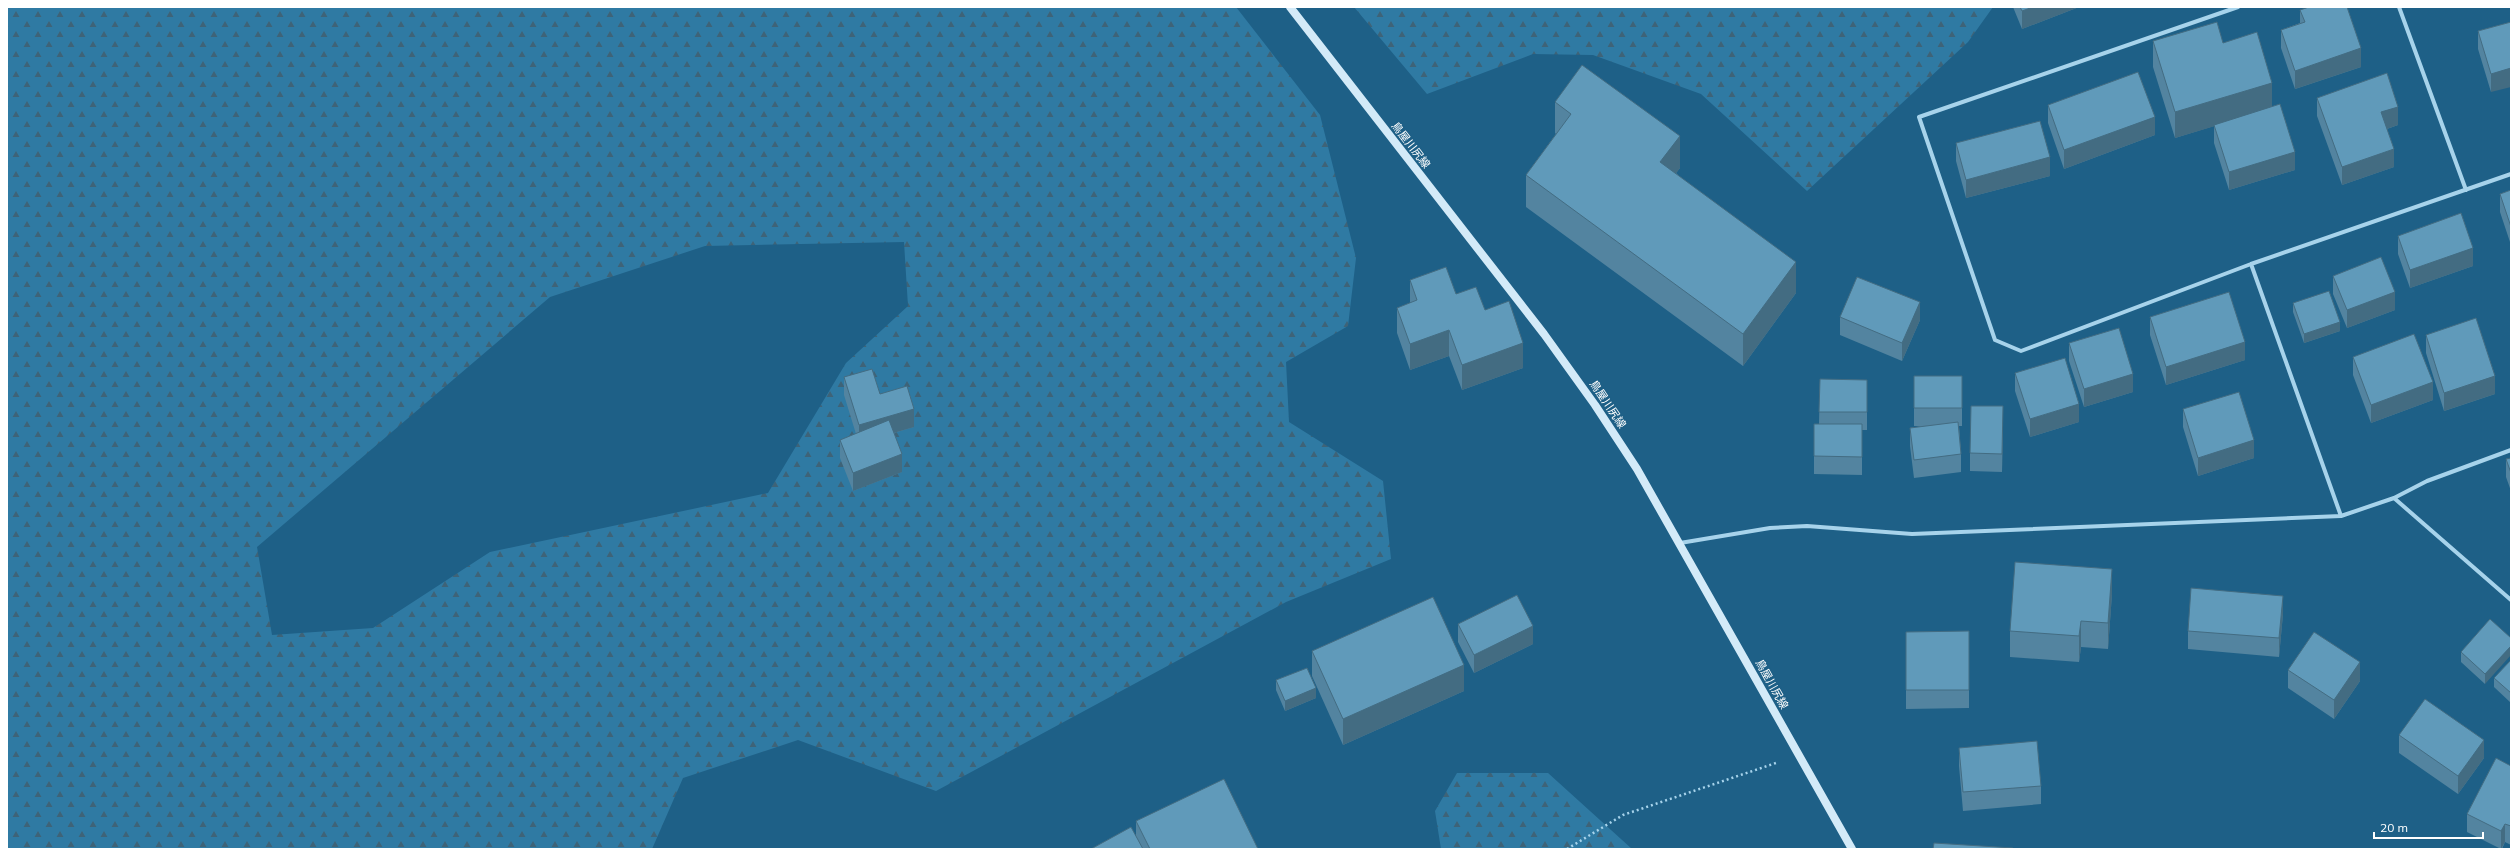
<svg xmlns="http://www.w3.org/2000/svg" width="2518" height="856" font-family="Mulish,'Noto Sans JP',sans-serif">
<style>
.forest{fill:url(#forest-firs);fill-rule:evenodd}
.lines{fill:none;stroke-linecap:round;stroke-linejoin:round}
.path{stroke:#a7d3eb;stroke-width:2.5;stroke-dasharray:2 3;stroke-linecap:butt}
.street{stroke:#a7d3eb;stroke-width:4}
.secondary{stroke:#d3eaf8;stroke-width:8}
.wall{fill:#5384a0}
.shaded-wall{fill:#436c82}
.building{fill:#609aba;stroke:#436c82}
.labels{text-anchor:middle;stroke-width:3;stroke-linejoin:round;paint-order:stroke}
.street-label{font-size:11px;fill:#fff;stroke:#1e6087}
</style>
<defs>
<pattern id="forest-firs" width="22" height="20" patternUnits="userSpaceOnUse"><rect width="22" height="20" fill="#2f7aa3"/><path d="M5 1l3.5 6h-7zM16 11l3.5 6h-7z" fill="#3e6378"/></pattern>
</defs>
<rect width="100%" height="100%" fill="#1e6087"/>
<path class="forest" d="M 7,7 L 1236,7 L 1320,115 L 1356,258 L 1348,326 L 1286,362 L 1289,422 L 1383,481 L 1391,559 L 1286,602 L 936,791 L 798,740 L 683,778 L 652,849 L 7,849 ZM 904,242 L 908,306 L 846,363 L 768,493 L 490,552 L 373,628 L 272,635 L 257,547 L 550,297 L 705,246 Z
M 1354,7 L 1993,7 L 1968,42 L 1807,191 L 1701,94 L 1593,55 L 1533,54 L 1427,94 Z
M 1457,773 L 1548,773 L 1632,849 L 1441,849 L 1435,811 Z"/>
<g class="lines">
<path class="path" d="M 1567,849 L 1623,815 L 1776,763"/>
<path class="street" d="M 2238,7 L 1919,117 L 1995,340 L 2021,351 L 2251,264 L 2511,174
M 2399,7 L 2466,190
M 2251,264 L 2341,516
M 2394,498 L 2511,600
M 1680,543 L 1770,528 L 1807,526 L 1912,534 L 2341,516 L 2394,498 L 2427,481 L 2511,450"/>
<path class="secondary" d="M 1290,7 L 1544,334 L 1595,405 L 1637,469 L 1852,849"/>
</g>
<path class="wall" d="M 2013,7 L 2079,7 L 2022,29 Z
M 2300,10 L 2361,67 L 2295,89 L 2281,48 L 2281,30 L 2300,23 Z
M 2511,22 L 2491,92 L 2478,49 L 2478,31 Z
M 2153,41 L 2223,43 L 2272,107 L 2295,170 L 2229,190 L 2214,143 L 2214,126 L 2175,138 L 2153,67 Z
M 2317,98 L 2398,125 L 2387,129 L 2394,167 L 2342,185 L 2317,116 Z
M 1555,102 L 1680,168 L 1676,173 L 1796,293 L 1743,366 L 1526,207 L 1526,175 L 1556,134 L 1555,133 Z
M 2048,105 L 2155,135 L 2064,169 L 2048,123 Z
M 1956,143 L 2050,176 L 1966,198 L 1956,161 Z
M 2511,190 L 2511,245 L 2500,212 L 2500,194 Z
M 2398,236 L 2473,266 L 2410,288 L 2398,254 Z
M 2333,276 L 2395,310 L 2347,328 L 2333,294 Z
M 1410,280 L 1456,294 L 1485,310 L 1523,368 L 1462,390 L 1449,356 L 1410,370 L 1397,333 L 1397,308 L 1410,303 Z
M 2293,303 L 2340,331 L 2304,343 L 2293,312 Z
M 1840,317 L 1920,320 L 1902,361 L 1840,335 Z
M 2150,317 L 2245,360 L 2166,385 L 2150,335 Z
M 2426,335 L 2495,394 L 2444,411 L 2426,353 Z
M 2069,343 L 2133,392 L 2084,407 L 2069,361 Z
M 2353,357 L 2433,400 L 2371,423 L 2353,375 Z
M 2015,373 L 2079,422 L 2030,437 L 2015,391 Z
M 1914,376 L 1962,376 L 1962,426 L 1959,426 L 1961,454 L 1961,472 L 1914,478 L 1910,446 L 1910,428 L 1922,426 L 1914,426 Z
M 844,377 L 880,394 L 914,427 L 894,433 L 902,472 L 853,491 L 840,458 L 840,440 L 856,434 L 844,395 Z
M 1820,379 L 1867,398 L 1867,430 L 1862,430 L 1862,475 L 1814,474 L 1814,424 L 1819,424 Z
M 2183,409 L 2254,458 L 2198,476 L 2183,427 Z
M 2003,424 L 2002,472 L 1970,471 L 1970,453 Z
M 2511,458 L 2511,491 L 2506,477 L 2506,459 Z
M 2112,594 L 2108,649 L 2081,647 L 2079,662 L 2010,657 L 2010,631 Z
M 2283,614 L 2279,657 L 2188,649 L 2188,631 Z
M 2490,619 L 2485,684 L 2461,662 L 2461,652 Z
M 1458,624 L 1533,644 L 1474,673 L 1458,642 Z
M 1969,631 L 1969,708 L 1906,709 L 1906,650 Z
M 1312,651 L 1464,691 L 1343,745 L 1312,676 Z
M 2511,660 L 2511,703 L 2494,687 L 2494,678 Z
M 2288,670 L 2360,681 L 2334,719 L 2288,688 Z
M 1276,680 L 1316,698 L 1285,711 L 1276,690 Z
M 2399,735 L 2484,758 L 2458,794 L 2399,753 Z
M 1959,748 L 2041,786 L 2041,804 L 1963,811 L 1959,766 Z
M 2511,766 L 2511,845 L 2505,842 L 2502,849 L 2501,849 L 2467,832 L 2467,814 Z
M 1136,821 L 1258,849 L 1091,849 L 1136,837 Z"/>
<path class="shaded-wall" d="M 2033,7 L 2079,7 L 2022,29 L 2022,11 Z
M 2361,48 L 2361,67 L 2295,89 L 2295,71 Z
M 2511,68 L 2511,87 L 2491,92 L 2491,74 Z
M 2272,83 L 2272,109 L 2175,138 L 2175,112 Z
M 2398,107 L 2398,125 L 2381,131 L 2381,112 Z
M 2155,117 L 2155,135 L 2064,169 L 2064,150 Z
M 1680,136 L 1680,168 L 1660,194 L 1660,162 Z
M 2394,149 L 2394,167 L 2342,185 L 2342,167 Z
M 2295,152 L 2295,170 L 2229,190 L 2229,172 Z
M 2050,157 L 2050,176 L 1966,198 L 1966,180 Z
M 2473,248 L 2473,266 L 2410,288 L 2410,270 Z
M 1796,262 L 1796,293 L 1743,366 L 1743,334 Z
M 2395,292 L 2395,310 L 2347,328 L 2347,310 Z
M 1920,302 L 1920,320 L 1902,361 L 1902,343 Z
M 2340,322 L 2340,331 L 2304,343 L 2304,334 Z
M 1449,330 L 1449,356 L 1410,370 L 1410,344 Z
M 2245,342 L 2245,360 L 2166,385 L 2166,367 Z
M 1523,343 L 1523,368 L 1462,390 L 1462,365 Z
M 2133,374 L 2133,392 L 2084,407 L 2084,389 Z
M 2495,376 L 2495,394 L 2444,411 L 2444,393 Z
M 2433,382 L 2433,400 L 2371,423 L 2371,405 Z
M 2079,404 L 2079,422 L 2030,437 L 2030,419 Z
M 2003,406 L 2003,424 L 2002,472 L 2002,454 Z
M 914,409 L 914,427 L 859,443 L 859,425 Z
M 2254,440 L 2254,458 L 2198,476 L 2198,458 Z
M 902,454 L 902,472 L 853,491 L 853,473 Z
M 2112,569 L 2112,594 L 2108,649 L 2108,623 Z
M 2283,596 L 2283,614 L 2279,657 L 2279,638 Z
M 2081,621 L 2081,647 L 2079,662 L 2079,636 Z
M 1533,626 L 1533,644 L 1474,673 L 1474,655 Z
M 2511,646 L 2511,655 L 2485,684 L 2485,674 Z
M 2360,662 L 2360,681 L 2334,719 L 2334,700 Z
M 1464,665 L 1464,691 L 1343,745 L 1343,719 Z
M 1316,688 L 1316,698 L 1285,711 L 1285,701 Z
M 2484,740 L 2484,758 L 2458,794 L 2458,776 Z
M 2505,824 L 2505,842 L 2501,849 L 2501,831 Z"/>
<path class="building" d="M 2020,7 L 2033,7 L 2022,11 Z
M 2309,7 L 2347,7 L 2361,48 L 2295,71 L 2281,30 L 2305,22 L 2300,10 Z
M 2217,22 L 2223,43 L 2257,32 L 2272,83 L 2175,112 L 2153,41 Z
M 2511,22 L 2511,68 L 2491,74 L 2478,31 Z
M 1582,65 L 1680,136 L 1660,162 L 1796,262 L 1743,334 L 1526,175 L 1571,114 L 1555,102 Z
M 2138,72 L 2155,117 L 2064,150 L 2048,105 Z
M 2387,73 L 2398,107 L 2381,112 L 2394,149 L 2342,167 L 2317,98 Z
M 2280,104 L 2295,152 L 2229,172 L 2214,125 Z
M 2040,121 L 2050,157 L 1966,180 L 1956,143 Z
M 2511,190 L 2511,227 L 2500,194 Z
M 2461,213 L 2473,248 L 2410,270 L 2398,236 Z
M 2381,257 L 2395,292 L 2347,310 L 2333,276 Z
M 1446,267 L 1456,294 L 1476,287 L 1485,310 L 1509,301 L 1523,343 L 1462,365 L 1449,330 L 1410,344 L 1397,308 L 1417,300 L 1410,280 Z
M 1857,277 L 1920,302 L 1902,343 L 1840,317 Z
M 2329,291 L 2340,322 L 2304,334 L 2293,303 Z
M 2229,292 L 2245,342 L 2166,367 L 2150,317 Z
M 2476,318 L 2495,376 L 2444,393 L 2426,335 Z
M 2119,328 L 2133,374 L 2084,389 L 2069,343 Z
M 2414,334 L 2433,382 L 2371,405 L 2353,357 Z
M 2065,358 L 2079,404 L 2030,419 L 2015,373 Z
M 872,369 L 880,394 L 907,386 L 914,409 L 859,425 L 844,377 Z
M 1914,376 L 1962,376 L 1962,408 L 1914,408 Z
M 1820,379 L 1867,380 L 1867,412 L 1819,412 Z
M 2239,392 L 2254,440 L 2198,458 L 2183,409 Z
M 1971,406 L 2003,406 L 2002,454 L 1970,453 Z
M 889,420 L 902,454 L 853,473 L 840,440 Z
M 1958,422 L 1961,454 L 1914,460 L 1910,428 Z
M 1814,424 L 1862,424 L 1862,457 L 1814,456 Z
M 2511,458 L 2511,473 L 2506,459 Z
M 2015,562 L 2112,569 L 2108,623 L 2081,621 L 2079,636 L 2010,631 Z
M 2191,588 L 2283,596 L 2279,638 L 2188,631 Z
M 1517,595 L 1533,626 L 1474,655 L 1458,624 Z
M 1433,597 L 1464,665 L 1343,719 L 1312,651 Z
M 2490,619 L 2511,638 L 2511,646 L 2485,674 L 2461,652 Z
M 1969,631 L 1969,690 L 1906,690 L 1906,632 Z
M 2314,632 L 2360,662 L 2334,700 L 2288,670 Z
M 2511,660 L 2511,693 L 2494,678 Z
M 1307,668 L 1316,688 L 1285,701 L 1276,680 Z
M 2425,699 L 2484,740 L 2458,776 L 2399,735 Z
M 2037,741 L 2041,786 L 1963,792 L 1959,748 Z
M 2496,758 L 2511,766 L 2511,826 L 2505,824 L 2501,831 L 2467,814 Z
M 1224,779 L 1258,849 L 1150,849 L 1136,821 Z
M 1131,827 L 1143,849 L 1091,849 Z
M 1934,843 L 2013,848 L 2013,849 L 1933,849 Z"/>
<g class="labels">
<g class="street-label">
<text transform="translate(1411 145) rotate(52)" y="4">鳥屋川尻線</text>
<text transform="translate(1608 404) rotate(56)" y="4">鳥屋川尻線</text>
<text transform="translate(1772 684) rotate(61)" y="4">鳥屋川尻線</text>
</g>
</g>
<rect width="2518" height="856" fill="none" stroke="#ffffff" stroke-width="16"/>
<path d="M2374 832v6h109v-6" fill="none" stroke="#ffffff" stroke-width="2"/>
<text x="2380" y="832" font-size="12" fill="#ffffff" stroke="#1e6087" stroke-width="3" paint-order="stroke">20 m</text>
</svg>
